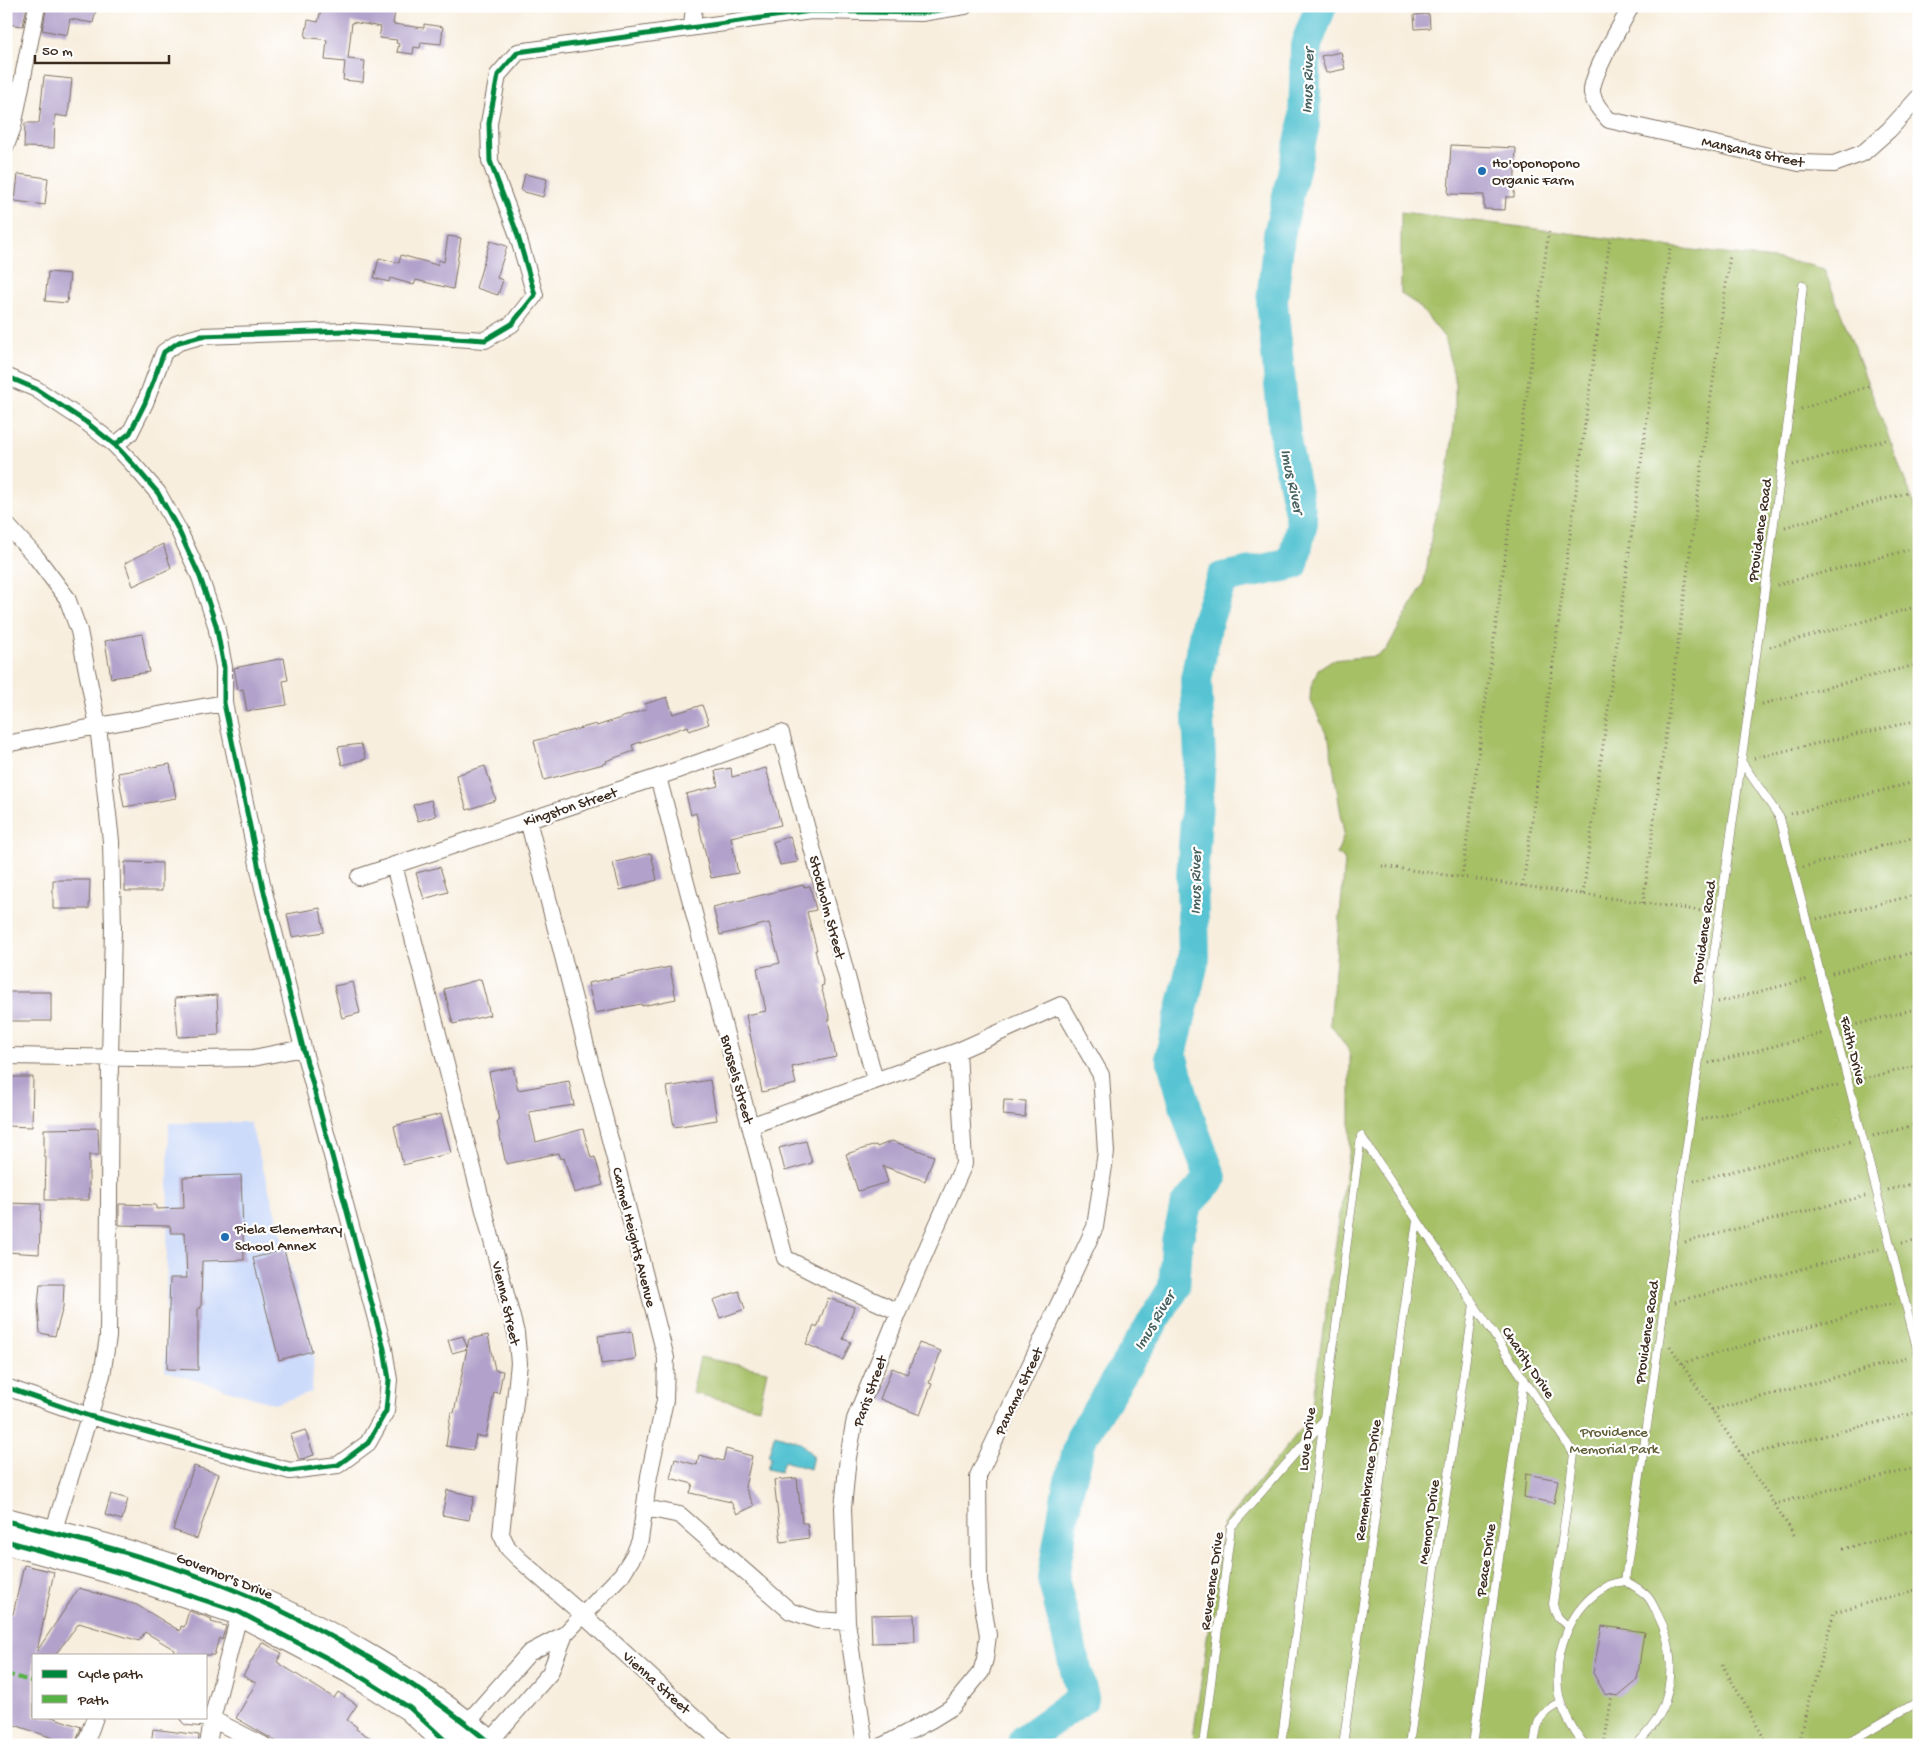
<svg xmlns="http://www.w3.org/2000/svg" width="1925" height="1751" font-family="'Gochi Hand',sans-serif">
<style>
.built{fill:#cddbfa}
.green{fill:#a6c066;stroke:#707542}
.water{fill:#59c4d3;stroke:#4a7778}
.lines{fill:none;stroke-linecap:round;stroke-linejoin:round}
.river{stroke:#59c4d3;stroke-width:32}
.building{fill:#b2a2cb}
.service-casing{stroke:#7d6f61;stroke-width:9}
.minor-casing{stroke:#7d6f61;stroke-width:18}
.trunk-casing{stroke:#7d6f61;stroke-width:28}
.path{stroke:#7d6f61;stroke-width:3;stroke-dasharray:1 4;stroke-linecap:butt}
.service{stroke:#fff;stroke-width:8}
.minor{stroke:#fff;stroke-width:16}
.trunk{stroke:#fff;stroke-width:26}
.quiet{stroke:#57b245;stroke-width:4;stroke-dasharray:8 4;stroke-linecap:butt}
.cycleway-casing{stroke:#fff;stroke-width:8}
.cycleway{stroke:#00873e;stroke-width:5}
.poi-dot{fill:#1f6fb2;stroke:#fff;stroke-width:2}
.labels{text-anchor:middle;stroke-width:4.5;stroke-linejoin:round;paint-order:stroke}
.street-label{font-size:15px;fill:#3b2a1e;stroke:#fff}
.poi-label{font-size:15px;fill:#3b2a1e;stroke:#fff;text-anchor:start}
.park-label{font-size:15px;fill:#605e37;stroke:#fff}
.water-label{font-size:16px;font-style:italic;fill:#46605d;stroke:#fff}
</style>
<rect width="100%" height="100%" fill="#fff"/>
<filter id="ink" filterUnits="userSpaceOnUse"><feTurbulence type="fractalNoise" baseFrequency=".02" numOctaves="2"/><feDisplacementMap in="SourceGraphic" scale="10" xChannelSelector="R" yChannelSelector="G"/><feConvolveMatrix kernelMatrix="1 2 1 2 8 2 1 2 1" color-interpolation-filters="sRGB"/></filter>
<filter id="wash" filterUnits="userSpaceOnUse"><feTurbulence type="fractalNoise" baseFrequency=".0096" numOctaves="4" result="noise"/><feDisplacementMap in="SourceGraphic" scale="20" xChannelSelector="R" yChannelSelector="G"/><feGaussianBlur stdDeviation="1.12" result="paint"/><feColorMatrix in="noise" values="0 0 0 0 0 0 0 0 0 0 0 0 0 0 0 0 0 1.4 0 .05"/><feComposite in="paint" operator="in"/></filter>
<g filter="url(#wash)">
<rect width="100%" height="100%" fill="#f8eede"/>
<path class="built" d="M 250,1122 L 314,1351 L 312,1392 L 274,1404 L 165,1371 L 169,1123 Z"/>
<path class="green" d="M 1401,212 C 1501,224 1600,237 1700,251 C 1741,257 1784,257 1824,269 L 1919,517 L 1919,1745 L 1192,1745 L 1223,1525 L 1310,1418 L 1350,1147 L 1350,1052 L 1330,1024 L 1345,862 L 1343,858 L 1337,854 L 1344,834 L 1329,740 L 1310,699 L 1311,687 L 1318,669 L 1332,660 L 1376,656 L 1386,650 L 1423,585 L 1427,567 L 1433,524 L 1448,472 L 1455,418 L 1455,380 L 1444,337 L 1418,305 L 1401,294 Z
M 700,1357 L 767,1371 L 759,1408 L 692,1393 Z"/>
<path class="water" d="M 775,1434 L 800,1442 L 813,1456 L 810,1469 L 784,1461 L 780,1472 L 767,1469 L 771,1457 L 768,1456 Z"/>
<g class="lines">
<path class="river" d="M 1023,1745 L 1024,1740 L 1083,1698 L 1053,1578 L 1068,1489 L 1082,1436 L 1174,1288 L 1177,1242 L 1186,1205 L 1211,1178 L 1191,1125 L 1171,1055 L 1194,958 L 1192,878 L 1200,757 L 1196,680 L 1207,621 L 1222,578 L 1293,564 L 1302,522 L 1286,446 L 1272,302 L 1279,235 L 1304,125 L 1306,45 L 1321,6"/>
</g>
<g id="blocks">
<path class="building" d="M 6,6 L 27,6 L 23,26 L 6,24 Z
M 47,6 L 79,6 L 96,10 L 93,23 L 70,19 L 67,35 L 42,30 Z
M 322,6 L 396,6 L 393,24 L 424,28 L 424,24 L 443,27 L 441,44 L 421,42 L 420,48 L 414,47 L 413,54 L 397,52 L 399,44 L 396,43 L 397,40 L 379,38 L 381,27 L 352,22 L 348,59 L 365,61 L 363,82 L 343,80 L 345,62 L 325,60 L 327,40 L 305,37 L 308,20 L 318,22 Z
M 1429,14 L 1430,28 L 1415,29 L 1414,15 Z
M 1341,52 L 1345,69 L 1326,73 L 1321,56 Z
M 44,76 L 72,79 L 68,117 L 55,115 L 54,148 L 24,147 L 25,123 L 39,123 Z
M 1451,145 L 1516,148 L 1514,197 L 1506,197 L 1505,210 L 1484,209 L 1484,195 L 1448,194 Z
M 18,174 L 48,178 L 45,205 L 15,201 Z
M 525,174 L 547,179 L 543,197 L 521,191 Z
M 448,236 L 461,238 L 453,289 L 416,280 L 414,285 L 390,278 L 389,282 L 374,278 L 379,258 L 399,263 L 401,255 L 437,265 L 439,260 L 444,262 Z
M 490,241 L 507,246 L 497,278 L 503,280 L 498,295 L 476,288 Z
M 48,272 L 70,274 L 67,303 L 45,301 Z
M 163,544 L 171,568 L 133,586 L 125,563 Z
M 142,634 L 149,672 L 111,678 L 105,641 Z
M 284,658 L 288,680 L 283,681 L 287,705 L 247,711 L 243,689 L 238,690 L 234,668 Z
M 667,697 L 673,714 L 702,705 L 709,724 L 689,731 L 688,726 L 632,745 L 634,751 L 606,761 L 607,763 L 544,780 L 534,741 L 596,724 L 597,726 L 647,709 L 645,704 Z
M 361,744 L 366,759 L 342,765 L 338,747 Z
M 170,764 L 176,798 L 124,807 L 118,773 Z
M 485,766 L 496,800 L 467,810 L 456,775 Z
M 731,768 L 732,777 L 766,768 L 781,825 L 731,837 L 738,873 L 711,878 L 696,813 L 691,815 L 686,794 L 718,786 L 715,771 Z
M 431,800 L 436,816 L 418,821 L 413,805 Z
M 790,836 L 798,862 L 780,865 L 773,842 Z
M 651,853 L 657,880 L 620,890 L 613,863 Z
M 125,862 L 162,863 L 162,891 L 125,891 Z
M 440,867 L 448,892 L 424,899 L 416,873 Z
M 53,880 L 90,880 L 89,909 L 53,909 Z
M 803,885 L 804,887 L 810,886 L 816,910 L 807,912 L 817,950 L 815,950 L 824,985 L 821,986 L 830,1020 L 828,1020 L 836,1057 L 792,1067 L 796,1084 L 762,1092 L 746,1015 L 766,1011 L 757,968 L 780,963 L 769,923 L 720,935 L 713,907 Z
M 320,908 L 324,932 L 292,937 L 287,914 Z
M 670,967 L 676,999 L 642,1006 L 641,1004 L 595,1013 L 588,983 Z
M 481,979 L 490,1015 L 453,1024 L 444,989 Z
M 353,982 L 360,1013 L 342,1018 L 334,986 Z
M 6,992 L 51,992 L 51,1021 L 6,1021 Z
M 217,995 L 219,1035 L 178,1037 L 175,998 Z
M 513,1067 L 518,1090 L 569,1081 L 574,1105 L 529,1112 L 536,1142 L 583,1129 L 591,1158 L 595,1157 L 603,1185 L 574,1193 L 564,1158 L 561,1159 L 559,1153 L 506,1164 L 497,1122 L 499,1121 L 497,1110 L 489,1072 Z
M 6,1077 L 33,1077 L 32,1127 L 6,1126 Z
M 710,1080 L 717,1120 L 674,1127 L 667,1087 Z
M 1004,1100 L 1026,1101 L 1025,1117 L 1003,1115 Z
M 441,1114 L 451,1153 L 403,1165 L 394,1126 Z
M 98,1128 L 99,1155 L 89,1155 L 89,1200 L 45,1200 L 46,1156 L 44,1156 L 44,1129 Z
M 806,1141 L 812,1163 L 785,1171 L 779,1148 Z
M 892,1141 L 934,1156 L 925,1181 L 883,1166 L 888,1182 L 858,1191 L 846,1154 L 876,1145 L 877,1147 Z
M 241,1175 L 244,1260 L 202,1261 L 201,1308 L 198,1308 L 198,1370 L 167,1369 L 170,1278 L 187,1278 L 185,1233 L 171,1233 L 170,1226 L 119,1225 L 119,1204 L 156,1205 L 156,1209 L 184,1208 L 183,1177 Z
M 6,1203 L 41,1204 L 39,1254 L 6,1252 Z
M 284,1250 L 312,1351 L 279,1360 L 253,1258 Z
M 40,1284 L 64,1284 L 63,1307 L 55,1336 L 40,1333 L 38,1306 Z
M 739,1291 L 745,1309 L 720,1318 L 713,1300 Z
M 828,1298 L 854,1307 L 843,1339 L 851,1342 L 843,1360 L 806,1344 L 814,1326 L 817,1328 Z
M 632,1331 L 636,1359 L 601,1364 L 598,1336 Z
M 488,1335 L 495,1370 L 503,1371 L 499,1393 L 494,1392 L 486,1437 L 476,1436 L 473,1450 L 446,1446 L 451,1412 L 454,1413 L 467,1349 L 452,1353 L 448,1340 L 463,1336 L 467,1348 L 469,1339 Z
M 919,1343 L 941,1351 L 929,1383 L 932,1384 L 920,1415 L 880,1399 L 892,1368 L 907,1374 Z
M 305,1430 L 314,1455 L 299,1460 L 290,1435 Z
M 726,1449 L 752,1456 L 745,1487 L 754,1506 L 737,1514 L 731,1502 L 690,1493 L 693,1484 L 670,1478 L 675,1459 L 697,1465 L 699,1455 L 723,1461 Z
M 194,1466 L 219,1474 L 197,1539 L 173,1530 Z
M 1526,1474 L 1558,1480 L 1554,1503 L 1524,1497 Z
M 797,1478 L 802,1523 L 807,1523 L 809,1538 L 781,1542 L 774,1480 Z
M 447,1490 L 474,1496 L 469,1520 L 442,1515 Z
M 111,1494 L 128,1499 L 122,1520 L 105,1515 Z
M 24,1565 L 54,1572 L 37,1651 L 79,1588 L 137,1605 L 180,1631 L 181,1626 L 184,1627 L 189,1611 L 212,1619 L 211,1622 L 226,1626 L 222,1640 L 219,1638 L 214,1655 L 174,1655 L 175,1650 L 145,1632 L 139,1641 L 79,1623 L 55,1655 L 34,1655 L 34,1717 L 52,1717 L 81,1727 L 75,1745 L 64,1745 L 55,1742 L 56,1739 L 6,1722 L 6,1612 L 13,1614 Z
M 914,1614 L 915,1642 L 872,1643 L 871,1615 Z
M 1602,1626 L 1644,1632 L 1637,1681 L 1619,1696 L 1605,1694 L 1593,1673 Z
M 262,1642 L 282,1653 L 277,1662 L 334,1698 L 338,1692 L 357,1705 L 347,1720 L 357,1727 L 356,1729 L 382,1745 L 282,1745 L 236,1718 L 256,1683 L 243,1676 Z
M 153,1729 L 199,1735 L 198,1745 L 151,1745 Z"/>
</g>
</g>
<g filter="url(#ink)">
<use href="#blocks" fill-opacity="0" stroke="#7d6f61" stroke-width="1"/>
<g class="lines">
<g class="service-casing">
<path id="service" d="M 1741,761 L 1780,818 L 1919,1356
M 1361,1136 L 1574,1454 L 1553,1604 C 1555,1616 1560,1620 1569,1627
M 1625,1581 L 1749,707 L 1789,413 L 1803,285
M 1203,1745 L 1231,1527 L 1322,1423
M 1281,1745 L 1361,1136
M 1343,1745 L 1417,1220
M 1409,1745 L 1474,1304
M 1473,1745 L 1524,1379
M 1534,1745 C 1538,1719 1537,1716 1561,1703
M 1585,1745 C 1573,1731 1560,1708 1558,1689 C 1554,1650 1571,1606 1607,1586 C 1612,1583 1619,1582 1625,1581 C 1633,1585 1641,1590 1647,1596 C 1652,1601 1654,1608 1657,1613 C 1674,1645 1675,1681 1660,1714 C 1654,1726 1646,1735 1636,1745
M 1844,1745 L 1919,1701"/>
</g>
<g class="minor-casing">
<path id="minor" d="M 1631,6 C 1622,24 1590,76 1592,93 C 1594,104 1602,112 1609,120 L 1799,163 L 1834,164 L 1863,153 L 1889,130 L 1919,97
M 692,27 L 694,6
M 6,146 L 13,127 L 37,6
M 6,376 L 36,389 L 86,422 L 115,445 L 132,463 L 158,493 L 178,529 L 200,577 L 216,625 L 224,667 L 224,703 L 263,888 L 303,1048 L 384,1349 L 389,1380 L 386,1411 L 368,1443 L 338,1465 L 290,1471 L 89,1416 L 6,1387
M 115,445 L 130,433 L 145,403 L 164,352 L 179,342 L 201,336 L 345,331 L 485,340 L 512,324 L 535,295 L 517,233 L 490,161 L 489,123 L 498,75 L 518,52 L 811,11 L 921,13 L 965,6
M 6,524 L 36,557 L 67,598 L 79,631 L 98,726 L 111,841 L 113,928 L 110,1058 L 108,1337 L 102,1375 L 50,1542
M 6,744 L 98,726 L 224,703
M 658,777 L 785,1258 L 832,1282 L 899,1312
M 394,865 L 516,1333 L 519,1363 L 501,1534 L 508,1548 L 519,1559 L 583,1615 L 725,1745
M 359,877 L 658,777 L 781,733 L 875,1080
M 6,1056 L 203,1059 L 253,1058 L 303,1048
M 750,1126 L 958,1051 L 1061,1005 L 1101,1075 L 1106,1152 L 1095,1227 L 978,1476 L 979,1583 L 988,1635 L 985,1659 L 981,1672 L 952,1707 L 931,1720 L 884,1745
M 646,1508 L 680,1515 L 790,1611 L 817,1620 L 847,1622
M 189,1717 L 212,1719 L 263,1745
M 460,1731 L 529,1653 L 565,1634 L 622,1574 L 634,1555 L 640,1540 L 649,1476 L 665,1400 L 666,1358 L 528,820
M 85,1745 L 95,1717
M 208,1745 L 212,1719 L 242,1604
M 487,1745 L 550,1673 L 565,1634
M 865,1745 L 847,1622 L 843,1508 L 848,1457 L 855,1419 L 899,1312 L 964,1164 L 958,1051"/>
</g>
<g class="trunk-casing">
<path id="trunk" d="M 6,1521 C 87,1541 169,1562 246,1595 C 329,1630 423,1686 492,1745
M 6,1541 L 135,1577 L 239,1612 L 350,1670 L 410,1708 L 450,1745"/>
</g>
<path class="path" d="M 1801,409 L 1869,386
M 1793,465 L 1889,439
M 1785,527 L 1910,492
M 1777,585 L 1919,547
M 1770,647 L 1919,606
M 1762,704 L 1919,664
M 1754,758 L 1919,720
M 1791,814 L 1919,781
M 1382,866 L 1709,912
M 1803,867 L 1919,836
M 1462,877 L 1549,229
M 1523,886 L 1610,238
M 1583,894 L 1670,247
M 1643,903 L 1730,255
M 1817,919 L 1919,894
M 1832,973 L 1919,951
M 1718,1002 L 1809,979
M 1847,1027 L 1919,1008
M 1709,1063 L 1824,1033
M 1859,1080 L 1919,1065
M 1701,1120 L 1838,1085
M 1873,1136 L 1919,1124
M 1694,1181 L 1853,1141
M 1888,1190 L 1919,1182
M 1685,1242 L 1865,1196
M 1902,1243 L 1919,1239
M 1675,1302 L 1879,1249
M 1670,1346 L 1795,1536
M 1682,1363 L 1894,1303
M 1712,1410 L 1908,1358
M 1743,1456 L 1919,1412
M 1774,1504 L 1919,1467
M 1843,1549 L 1919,1529
M 1722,1664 L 1768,1745
M 1604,1745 L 1612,1695
M 1797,1745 L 1834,1612 L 1919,1589"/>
<use href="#service" class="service"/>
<use href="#minor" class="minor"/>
<use href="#trunk" class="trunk"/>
<path class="quiet" d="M 6,1674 L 34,1682"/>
<g class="cycleway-casing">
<path id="cycleway" d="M 6,376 L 36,389 L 86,422 L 115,445 L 132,463 L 158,493 L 178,529 L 200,577 L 216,625 L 224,667 L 224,703 L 263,888 L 303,1048 L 384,1349 L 389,1380 L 386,1411 L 368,1443 L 338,1465 L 290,1471 L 89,1416 L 6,1387
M 115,445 L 130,433 L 145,403 L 164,352 L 179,342 L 201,336 L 345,331 L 485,340 L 512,324 L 535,295 L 517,233 L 490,161 L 489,123 L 498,75 L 518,52 L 811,11 L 921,13 L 965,6
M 6,1521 C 87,1541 169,1562 246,1595 C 329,1630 423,1686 492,1745
M 6,1541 L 135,1577 L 239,1612 L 350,1670 L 410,1708 L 450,1745"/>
</g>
<use href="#cycleway" class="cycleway"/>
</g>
</g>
<g class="poi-dot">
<circle cx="1482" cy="171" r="5"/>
<circle cx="225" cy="1237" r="5"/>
</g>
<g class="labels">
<g class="street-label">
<text transform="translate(1753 151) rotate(12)" y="5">Mansanas Street</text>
<text transform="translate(1759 530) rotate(-82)" y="5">Providence Road</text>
<text transform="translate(570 806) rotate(-18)" y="5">Kingston Street</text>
<text transform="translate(828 907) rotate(75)" y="5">Stockholm Street</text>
<text transform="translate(1703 932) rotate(-82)" y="5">Providence Road</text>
<text transform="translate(1854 1050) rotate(76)" y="5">Faith Drive</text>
<text transform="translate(738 1079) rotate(75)" y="5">Brussels Street</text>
<text transform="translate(635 1237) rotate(76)" y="5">Carmel Heights Avenue</text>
<text transform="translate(507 1303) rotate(77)" y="5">Vienna Street</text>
<text transform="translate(1646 1332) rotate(-82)" y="5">Providence Road</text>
<text transform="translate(1529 1362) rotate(56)" y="5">Charity Drive</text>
<text transform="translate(869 1391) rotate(-70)" y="5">Paris Street</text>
<text transform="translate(1018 1391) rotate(-65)" y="5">Panama Street</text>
<text transform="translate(1306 1439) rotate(-83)" y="5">Love Drive</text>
<text transform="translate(1367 1480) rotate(-82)" y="5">Remembrance Drive</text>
<text transform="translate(1428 1522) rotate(-82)" y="5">Memory Drive</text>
<text transform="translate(1485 1560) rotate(-82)" y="5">Peace Drive</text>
<text transform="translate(225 1575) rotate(22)" y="5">Governor's Drive</text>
<text transform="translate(1211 1581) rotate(-82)" y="5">Reverence Drive</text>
<text transform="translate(657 1682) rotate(42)" y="5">Vienna Street</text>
</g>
<g class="poi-label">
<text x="1492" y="167">Ho'oponopono<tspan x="1492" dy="17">Organic Farm</tspan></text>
<text x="235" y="1233">Piela Elementary<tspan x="235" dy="17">School Annex</tspan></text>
</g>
<g class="park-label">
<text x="1614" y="1436">Providence<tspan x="1614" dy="17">Memorial Park</tspan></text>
</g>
<g class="water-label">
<text transform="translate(1306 81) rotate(-88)" y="6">Imus River</text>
<text transform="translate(1294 481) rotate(78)" y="6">Imus River</text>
<text transform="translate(1194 882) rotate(-89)" y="6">Imus River</text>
<text transform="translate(1153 1320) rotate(-59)" y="6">Imus River</text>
</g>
</g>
<rect width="1925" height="1751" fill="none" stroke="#fff" stroke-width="25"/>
<rect x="32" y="1654" width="175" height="65" fill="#ffffff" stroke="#b1aaa5"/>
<rect x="42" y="1670" width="25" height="8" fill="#00873e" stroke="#b1aaa5"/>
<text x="78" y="1678" font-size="15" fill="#3b2a1e">Cycle path</text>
<rect x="42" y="1695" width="25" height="8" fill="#57b245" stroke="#b1aaa5"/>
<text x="78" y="1704" font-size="15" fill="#3b2a1e">Path</text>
<path d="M35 55v8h134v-8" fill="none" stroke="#3b2a1e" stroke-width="2.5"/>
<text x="42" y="55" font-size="15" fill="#3b2a1e" stroke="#ffffff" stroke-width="4" paint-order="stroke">50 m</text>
</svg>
